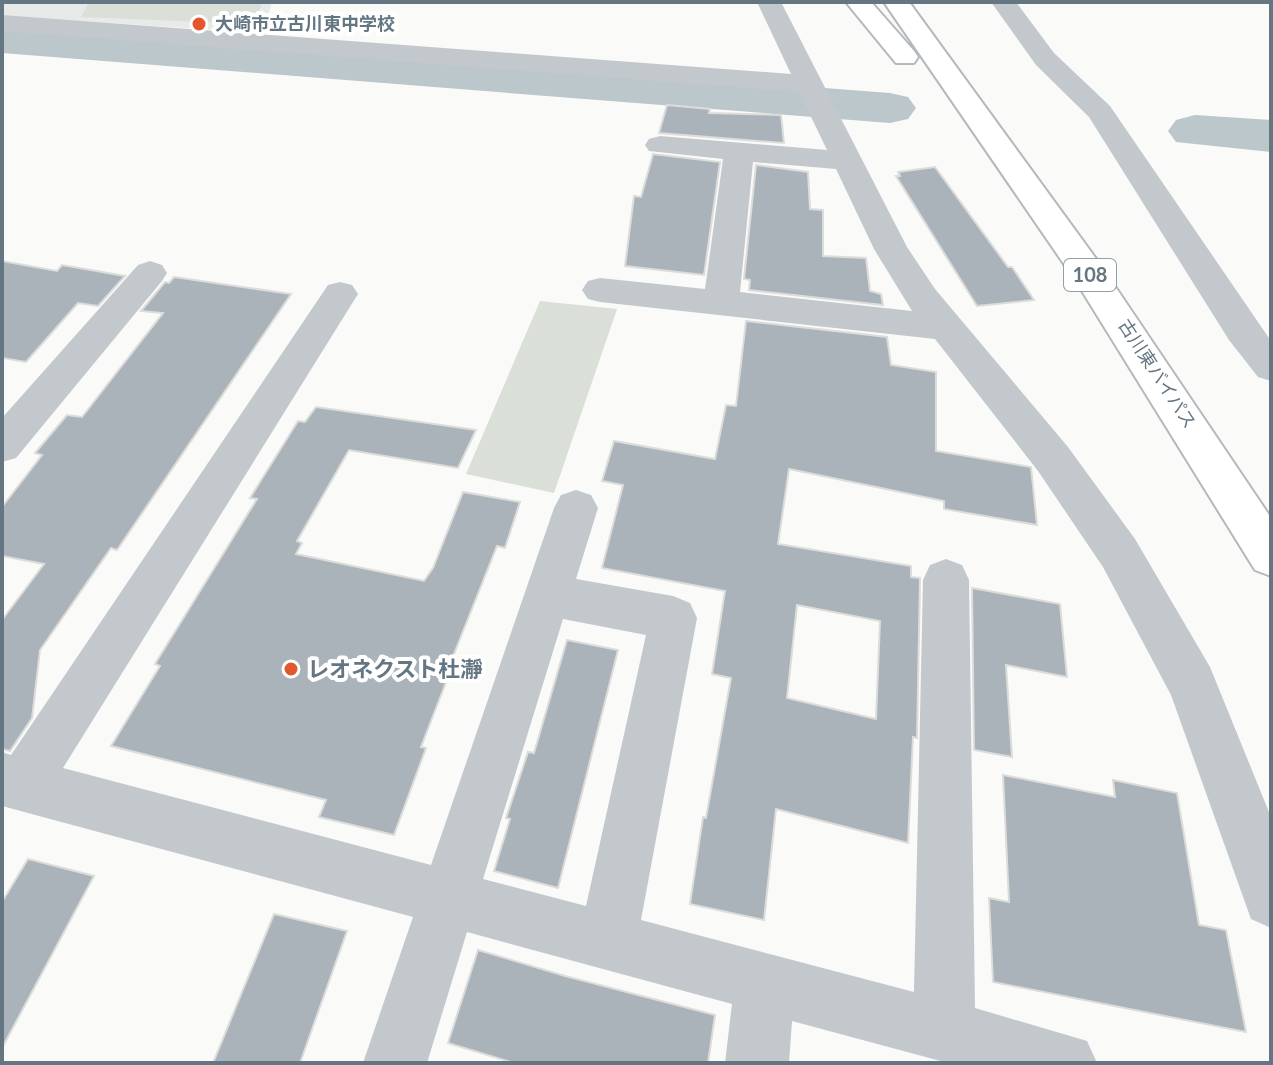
<svg xmlns="http://www.w3.org/2000/svg" width="1273" height="1065" font-family="Lato,'Noto Sans JP',sans-serif">
<style>
.built{fill:#e8e9e9}
.green{fill:#dadfd7}
.lines{fill:none;stroke-linecap:round;stroke-linejoin:round}
.river{fill:#bbc7cb;fill-rule:evenodd}
.building{fill:#aab3b9;stroke:#dcdcda;stroke-width:2;fill-rule:evenodd}
.highway-casing{stroke:#b4b9bd;stroke-width:4}
.minor{fill:#c3c8cc;fill-rule:evenodd}
.highway{fill:#fff;fill-rule:evenodd}
.poi-dot{fill:#e4572e;stroke:#fff;stroke-width:3}
.labels{text-anchor:middle;stroke-width:8;stroke-linejoin:round;paint-order:stroke}
.far-poi-label{font-size:18px;font-weight:bold;fill:#657683;stroke:#fff;text-anchor:start}
.far-street-label{font-size:18px;fill:#657683;stroke:#fff}
.shield{fill:#fff;stroke:#939fa8;stroke-width:2}
.shield-label{font-size:20px;font-weight:bold;fill:#657683}
.poi-label{font-size:22px;font-weight:bold;fill:#657683;stroke:#fff;text-anchor:start}
</style>
<rect width="100%" height="100%" fill="#fafaf8"/>
<path class="built" d="M 2,2 L 272,2 L 263,33 L 2,16 Z"/>
<path class="green" d="M 89,2 L 262,2 L 256,24 L 81,17 Z
M 540,301 L 617,309 L 554,493 L 466,474 Z"/>
<g class="lines">
<path class="river" d="M 2,25 L 890,93 L 908,97 L 916,108 L 908,119 L 890,123 L 2,53 Z
M 1195,115 L 1271,120 L 1271,152 L 1176,142 L 1168,131 L 1176,120 Z"/>
</g>
<path class="building" d="M 667,105 L 710,109 L 709,113 L 781,115 L 784,143 L 659,133 Z
M 653,154 L 720,162 L 704,275 L 625,266 L 634,196 L 641,197 Z
M 756,165 L 808,172 L 810,209 L 823,210 L 823,256 L 866,258 L 870,291 L 881,294 L 883,305 L 749,290 L 750,280 L 744,279 Z
M 935,167 L 1008,267 L 1012,267 L 1034,300 L 977,306 L 896,176 L 900,176 L 898,172 Z
M 2,261 L 57,271 L 62,265 L 125,276 L 98,306 L 78,303 L 26,362 L 2,358 Z
M 174,277 L 291,294 L 117,550 L 111,548 L 40,650 L 32,718 L 10,751 L 2,749 L 2,620 L 44,564 L 2,556 L 2,507 L 42,455 L 35,453 L 67,415 L 82,417 L 163,313 L 141,311 L 165,282 L 169,283 Z
M 746,321 L 887,337 L 891,365 L 936,372 L 936,451 L 1031,467 L 1037,525 L 944,509 L 944,501 L 789,469 L 778,544 L 911,566 L 911,577 L 920,578 L 917,738 L 913,737 L 908,843 L 776,809 L 764,920 L 690,904 L 703,817 L 706,818 L 731,678 L 712,674 L 725,591 L 602,568 L 623,485 L 602,481 L 614,441 L 715,459 L 726,405 L 736,406 ZM 797,605 L 880,621 L 876,719 L 787,698 Z
M 316,407 L 476,430 L 458,468 L 349,450 L 297,541 L 302,543 L 296,554 L 424,581 L 433,568 L 463,492 L 520,502 L 505,548 L 497,546 L 452,659 L 455,659 L 421,747 L 426,748 L 394,835 L 319,817 L 326,800 L 111,746 L 160,666 L 155,664 L 257,499 L 250,498 L 298,421 L 305,422 Z
M 972,588 L 1060,604 L 1067,677 L 1006,665 L 1012,757 L 974,750 Z
M 567,640 L 618,650 L 558,888 L 494,871 L 510,819 L 506,818 L 528,752 L 534,753 Z
M 1003,775 L 1115,797 L 1113,780 L 1177,793 L 1199,925 L 1226,930 L 1246,1032 L 993,982 L 989,898 L 1009,902 Z
M 28,859 L 94,876 L 2,1048 L 2,902 Z
M 274,914 L 347,931 L 300,1063 L 213,1063 Z
M 478,950 L 565,976 L 715,1015 L 708,1063 L 514,1063 L 448,1043 Z"/>
<g class="lines">
<g class="highway-casing">
<path id="highway" d="M 846,2 L 871,2 L 914,51 L 918,57 L 914,63 L 896,63 Z
M 884,2 L 909,2 L 1102,267 L 1271,518 L 1271,576 L 1255,570 L 1077,283 Z"/>
</g>
<path class="minor" d="M 757,2 L 781,2 L 907,247 L 935,289 L 1068,447 L 1135,539 L 1210,667 L 1271,817 L 1271,928 L 1251,919 L 1171,695 L 1103,567 L 1038,471 L 935,339 L 600,302 L 588,299 L 582,290 L 588,281 L 600,278 L 705,289 L 723,159 L 649,151 L 645,145 L 649,139 L 660,136 L 827,150 L 799,92 L 2,31 L 2,15 L 791,74 ZM 753,162 L 836,169 L 874,249 L 912,311 L 740,292 Z
M 991,2 L 1016,2 L 1054,53 L 1110,106 L 1271,341 L 1271,381 L 1258,377 L 1229,340 L 1089,117 L 1036,65 Z
M 150,261 L 162,265 L 167,273 L 162,281 L 16,458 L 2,462 L 2,418 L 138,265 Z
M 340,282 L 352,285 L 358,294 L 63,768 L 431,865 L 554,508 L 561,495 L 576,490 L 591,495 L 598,508 L 576,579 L 673,596 L 690,603 L 697,618 L 641,920 L 914,992 L 923,580 L 930,565 L 946,559 L 962,565 L 969,580 L 975,1008 L 1087,1041 L 1097,1063 L 948,1063 L 792,1021 L 789,1063 L 725,1063 L 732,1004 L 467,932 L 427,1063 L 363,1063 L 413,917 L 2,806 L 2,752 L 11,755 L 328,285 ZM 563,619 L 646,635 L 586,906 L 483,879 Z"/>
<use href="#highway" class="highway"/>
</g>
<g class="poi-dot">
<circle cx="199" cy="24" r="8"/>
<circle cx="291" cy="669" r="8"/>
</g>
<g class="labels">
<g class="far-poi-label">
<text x="215" y="30">大崎市立古川東中学校</text>
</g>
<g class="far-street-label">
<text transform="translate(1157 374) rotate(57)" y="6">古川東バイパス</text>
</g>
<rect class="shield" x="1064" y="259" width="52" height="32" rx="6"/>
<g class="shield-label">
<text x="1090" y="282">108</text>
</g>
<g class="poi-label">
<text x="307" y="677">レオネクスト杜瀞</text>
</g>
</g>
<rect width="1273" height="1065" fill="none" stroke="#657683" stroke-width="8"/>
</svg>
